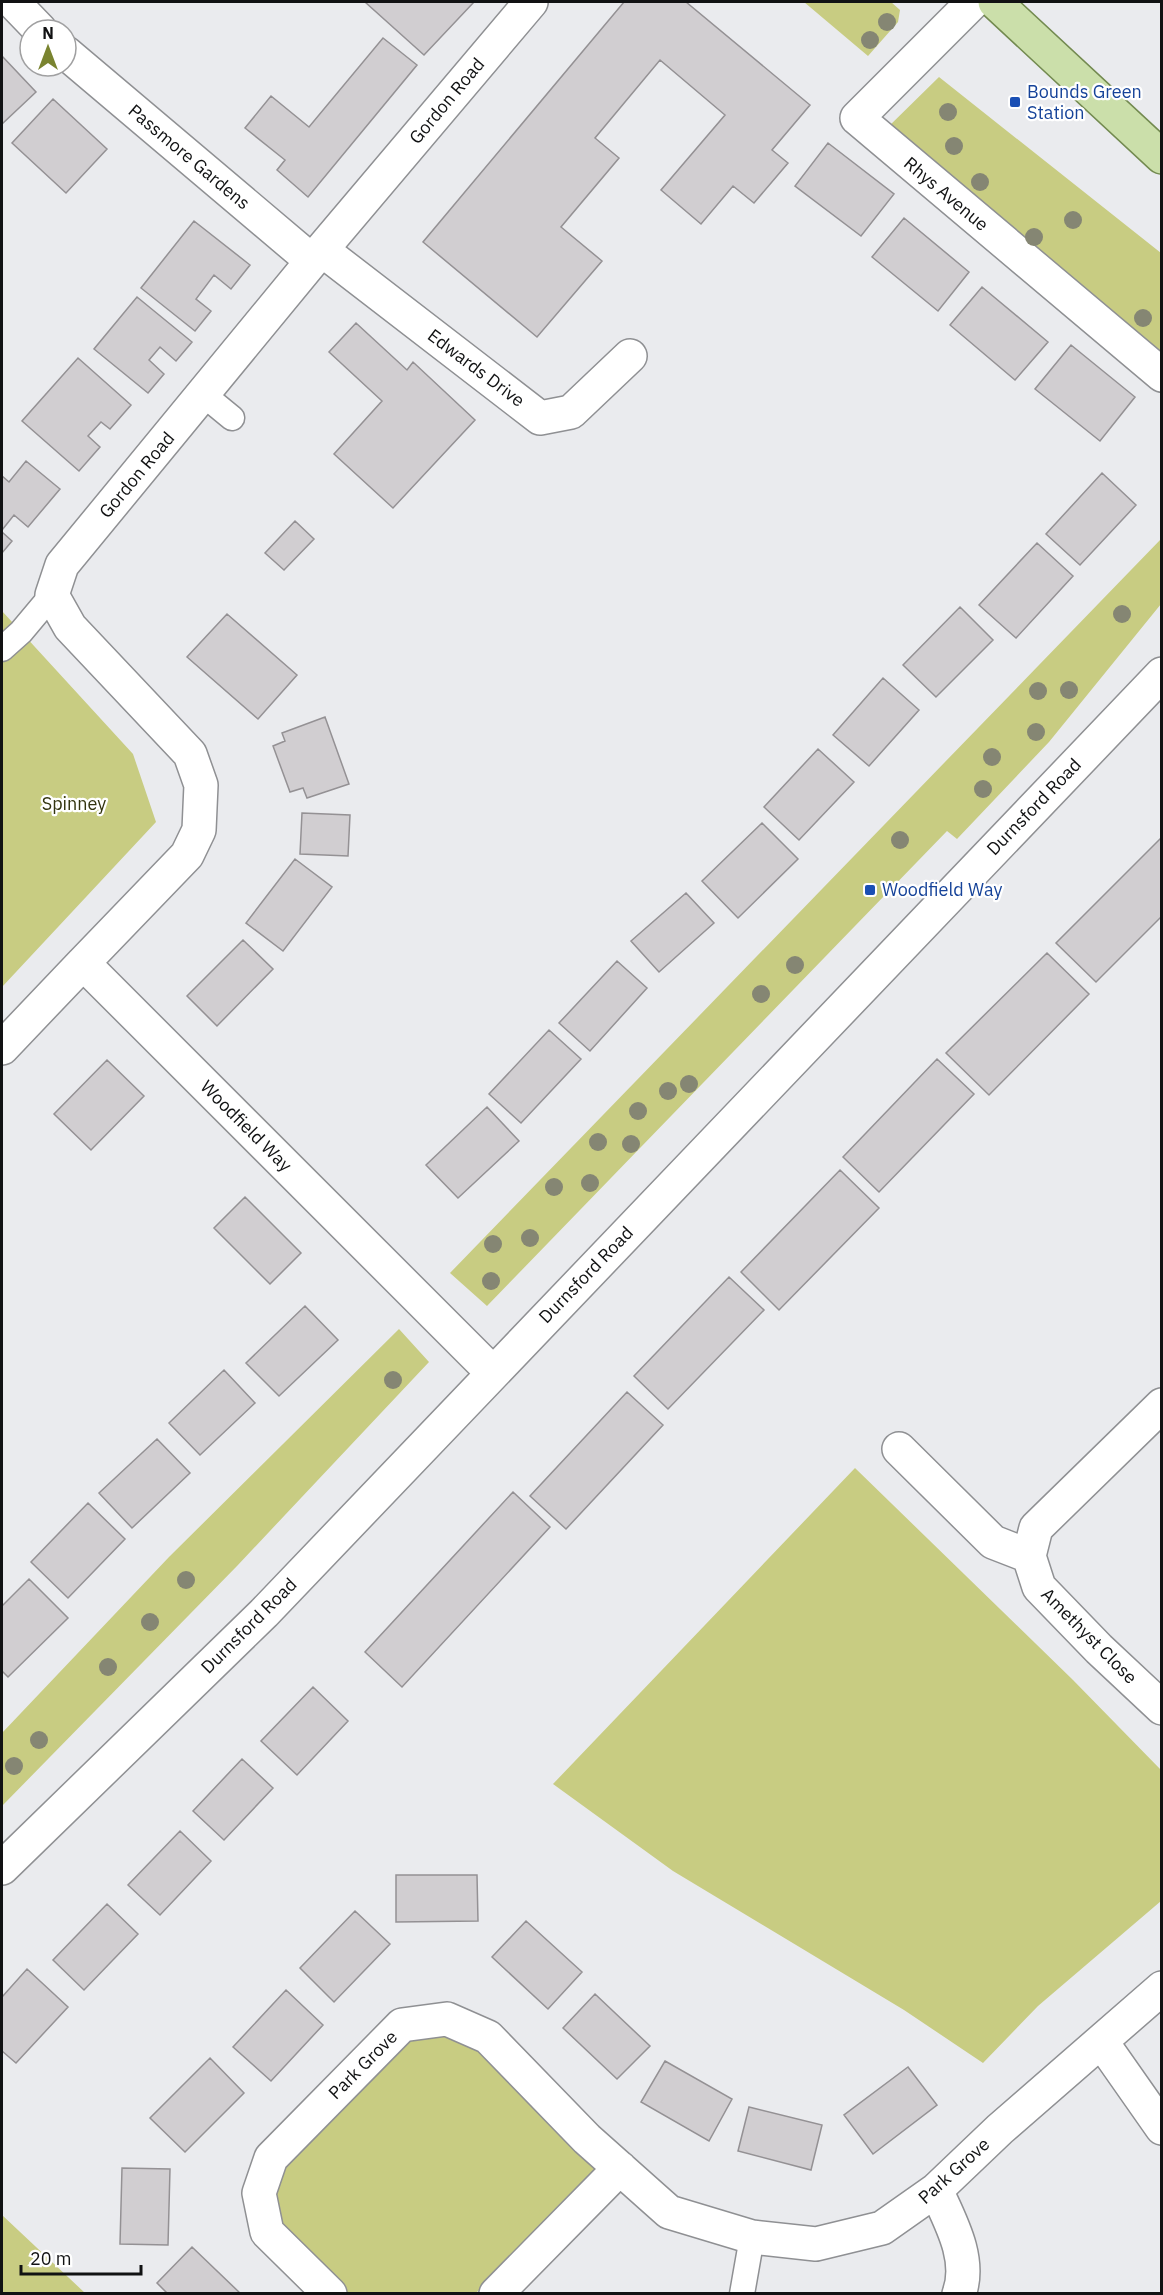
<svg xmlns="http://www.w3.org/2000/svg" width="1163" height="2295" font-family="'IBM Plex Sans',sans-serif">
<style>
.green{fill:#c8cc82}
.building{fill:#d1ced1;stroke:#949194;stroke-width:1.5}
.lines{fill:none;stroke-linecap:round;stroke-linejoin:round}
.lane-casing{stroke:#8f9093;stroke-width:27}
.street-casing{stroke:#8f9093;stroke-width:36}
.secondary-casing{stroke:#8f9093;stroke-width:36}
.primary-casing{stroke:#738a50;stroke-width:36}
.lane{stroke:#fff;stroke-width:24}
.street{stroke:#fff;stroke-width:33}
.secondary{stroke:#fff;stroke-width:33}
.primary{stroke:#cbdfaa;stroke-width:33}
.tree{fill:#858673}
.transit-dot{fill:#1a4fb4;stroke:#fff;stroke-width:2}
.labels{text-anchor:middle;stroke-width:4.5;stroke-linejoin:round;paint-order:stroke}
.transit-label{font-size:18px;fill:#164399;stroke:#fff;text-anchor:start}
.street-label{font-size:18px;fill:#111213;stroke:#fff}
.park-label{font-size:18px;fill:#32330e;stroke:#fff}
</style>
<rect width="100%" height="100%" fill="#eaebee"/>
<path class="green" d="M 804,2 L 891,2 L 900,10 L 898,22 L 868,56 Z
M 939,77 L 1161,253 L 1161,361 L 884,131 Z
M 1161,539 L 1161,604 L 1049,742 L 957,839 L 947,831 L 487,1306 L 450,1273 Z
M 2,611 L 133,754 L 156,822 L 2,987 Z
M 399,1329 L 429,1362 L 237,1566 L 2,1806 L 2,1733 L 169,1557 Z
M 855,1468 L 1073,1680 L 1161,1770 L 1161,1901 L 1038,2006 L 983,2063 L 904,2010 L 673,1871 L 553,1784 Z
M 448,2036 L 485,2046 L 602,2166 L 476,2293 L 345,2293 L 278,2222 L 273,2196 L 281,2169 L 402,2038 Z
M 2,2215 L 85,2293 L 2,2293 Z"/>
<path class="building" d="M 365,2 L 474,2 L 424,55 Z
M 624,2 L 686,2 L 810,105 L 772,150 L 788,163 L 754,203 L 733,186 L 701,224 L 661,190 L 725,115 L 660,60 L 595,138 L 619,158 L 561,227 L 602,261 L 537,337 L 423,242 Z
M 383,38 L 417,65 L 308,197 L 277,170 L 285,160 L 245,128 L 271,96 L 309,127 Z
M 2,56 L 36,92 L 2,124 Z
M 53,99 L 107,149 L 66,193 L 12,143 Z
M 828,143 L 894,194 L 861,236 L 795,186 Z
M 904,218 L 969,272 L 938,311 L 872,257 Z
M 194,221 L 250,265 L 231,289 L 214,275 L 196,299 L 211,311 L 195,331 L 141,288 Z
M 982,287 L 1048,342 L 1015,380 L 950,325 Z
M 137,297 L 192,342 L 176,361 L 160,347 L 149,360 L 164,374 L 148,393 L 94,349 Z
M 356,323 L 407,370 L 413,362 L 475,420 L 393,508 L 334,454 L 382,401 L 329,352 Z
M 1071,345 L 1135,397 L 1100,441 L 1035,389 Z
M 78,358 L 131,405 L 110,429 L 101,422 L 88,436 L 100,447 L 79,471 L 22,421 Z
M 26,461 L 60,489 L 28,527 L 14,515 L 2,530 L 2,476 L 9,482 Z
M 1102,473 L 1136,505 L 1080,565 L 1046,534 Z
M 295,521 L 314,539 L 284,570 L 265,553 Z
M 2,532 L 12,541 L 2,553 Z
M 1037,543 L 1073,576 L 1016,638 L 979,605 Z
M 960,607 L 993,640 L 936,697 L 903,665 Z
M 227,614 L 297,675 L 258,719 L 187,657 Z
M 883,678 L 919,710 L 869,766 L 833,735 Z
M 325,717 L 349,784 L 307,798 L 303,788 L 290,792 L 273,746 L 285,741 L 282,733 Z
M 818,749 L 854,782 L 799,840 L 764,807 Z
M 302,813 L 350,815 L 348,856 L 300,854 Z
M 762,823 L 798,859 L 738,918 L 702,881 Z
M 1162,837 L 1162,916 L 1096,982 L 1056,943 Z
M 295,859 L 332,887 L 283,951 L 246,923 Z
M 686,893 L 714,923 L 659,972 L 631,941 Z
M 243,940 L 273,969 L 217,1026 L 187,996 Z
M 1047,953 L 1089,994 L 989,1095 L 946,1053 Z
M 617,961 L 647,988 L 590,1051 L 559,1023 Z
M 549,1030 L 581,1059 L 521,1123 L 489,1094 Z
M 937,1059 L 974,1094 L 879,1192 L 843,1157 Z
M 107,1060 L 144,1096 L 91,1150 L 54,1114 Z
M 487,1107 L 519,1141 L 458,1198 L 426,1165 Z
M 840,1170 L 879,1208 L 779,1310 L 741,1272 Z
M 245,1197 L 301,1253 L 270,1284 L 214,1228 Z
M 729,1277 L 764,1310 L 668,1409 L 634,1376 Z
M 305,1306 L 338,1340 L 279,1396 L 246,1363 Z
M 224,1370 L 255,1403 L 200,1455 L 169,1423 Z
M 627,1392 L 663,1425 L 566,1529 L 530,1496 Z
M 157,1439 L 190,1473 L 132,1528 L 99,1493 Z
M 513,1492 L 550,1527 L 402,1687 L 365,1652 Z
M 88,1503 L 125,1539 L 68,1598 L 31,1562 Z
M 29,1579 L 68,1618 L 8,1677 L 2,1671 L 2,1606 Z
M 313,1687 L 348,1721 L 297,1775 L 261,1741 Z
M 242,1759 L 273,1788 L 224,1840 L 193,1811 Z
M 180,1831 L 211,1861 L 160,1915 L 128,1885 Z
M 396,1875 L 477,1875 L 478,1921 L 396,1922 Z
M 107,1904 L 138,1934 L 84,1990 L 53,1960 Z
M 355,1911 L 390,1944 L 334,2002 L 300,1968 Z
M 526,1921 L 582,1972 L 548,2009 L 492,1957 Z
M 27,1969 L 68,2007 L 16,2063 L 2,2051 L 2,1997 Z
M 286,1990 L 323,2025 L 271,2081 L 233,2047 Z
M 595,1994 L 650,2046 L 617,2079 L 563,2028 Z
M 210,2058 L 244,2093 L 185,2152 L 150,2118 Z
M 665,2061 L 732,2099 L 709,2141 L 641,2102 Z
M 908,2067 L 937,2105 L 873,2154 L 844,2115 Z
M 749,2107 L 822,2125 L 811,2170 L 738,2151 Z
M 122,2168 L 170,2169 L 168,2245 L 120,2244 Z
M 192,2247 L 241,2294 L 168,2294 L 157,2283 Z"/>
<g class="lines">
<g class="lane-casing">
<path id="lane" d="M 204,395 L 232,418
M 2,649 L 21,632 L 52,595
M 742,2294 L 752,2237"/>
</g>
<g class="street-casing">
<path id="street" d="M 13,2 L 40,30
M 973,2 L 857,118 L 1162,375
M 66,53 L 312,261
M 322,250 L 540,418 L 571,412 L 630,356
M 83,963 L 187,855 L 199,830 L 201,785 L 190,754 L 70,627 L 52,595 L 62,565 L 312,261 L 531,2
M 2,1048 L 83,963 L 492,1372
M 1162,1405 L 1036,1528 L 1029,1556 L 1039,1587 L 1099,1649 L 1162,1708
M 899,1449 L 993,1542 L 1029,1556
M 1101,2041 L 1162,2128
M 936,2190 C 950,2221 972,2259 959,2294
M 330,2294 L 267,2232 L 259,2193 L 271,2158 L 402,2025 L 447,2019 L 488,2037 L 587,2139 L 669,2212 L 752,2237 L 816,2244 L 882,2228 L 936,2190 L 1000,2129 L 1162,1988
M 496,2294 L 620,2168"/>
</g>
<g class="secondary-casing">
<path id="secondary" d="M 2,1868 L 264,1613 L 1162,674"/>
</g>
<g class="primary-casing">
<path id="primary" d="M 995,2 L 1162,157"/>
</g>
<use href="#lane" class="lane"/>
<use href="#street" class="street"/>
<use href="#secondary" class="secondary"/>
<use href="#primary" class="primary"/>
</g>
<g class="tree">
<circle cx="887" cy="22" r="9"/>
<circle cx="870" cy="40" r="9"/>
<circle cx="948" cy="112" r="9"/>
<circle cx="954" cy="146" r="9"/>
<circle cx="980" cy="182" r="9"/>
<circle cx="1073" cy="220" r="9"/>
<circle cx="1034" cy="237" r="9"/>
<circle cx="1143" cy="318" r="9"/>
<circle cx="1122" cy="614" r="9"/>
<circle cx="1069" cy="690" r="9"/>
<circle cx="1038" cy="691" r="9"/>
<circle cx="1036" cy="732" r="9"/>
<circle cx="992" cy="757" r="9"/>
<circle cx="983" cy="789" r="9"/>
<circle cx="900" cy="840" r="9"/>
<circle cx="795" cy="965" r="9"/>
<circle cx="761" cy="994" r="9"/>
<circle cx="689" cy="1084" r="9"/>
<circle cx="668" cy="1091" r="9"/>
<circle cx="638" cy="1111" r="9"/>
<circle cx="598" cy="1142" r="9"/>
<circle cx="631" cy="1144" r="9"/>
<circle cx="590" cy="1183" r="9"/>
<circle cx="554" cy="1187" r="9"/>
<circle cx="530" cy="1238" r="9"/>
<circle cx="493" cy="1244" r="9"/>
<circle cx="491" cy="1281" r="9"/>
<circle cx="393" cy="1380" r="9"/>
<circle cx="186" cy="1580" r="9"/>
<circle cx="150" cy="1622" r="9"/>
<circle cx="108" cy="1667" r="9"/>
<circle cx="39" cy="1740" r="9"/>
<circle cx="14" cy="1766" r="9"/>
</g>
<g class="transit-dot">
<rect x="1009" y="96" width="12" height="12" rx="3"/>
<rect x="864" y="884" width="12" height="12" rx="3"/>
</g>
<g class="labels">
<g class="transit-label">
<text x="1027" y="98">Bounds Green<tspan x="1027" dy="21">Station</tspan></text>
<text x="882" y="896">Woodfield Way</text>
</g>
<g class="street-label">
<text transform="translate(447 101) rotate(-50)" y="6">Gordon Road</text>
<text transform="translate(189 157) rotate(40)" y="6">Passmore Gardens</text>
<text transform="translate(946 194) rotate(40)" y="6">Rhys Avenue</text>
<text transform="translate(476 368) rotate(37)" y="6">Edwards Drive</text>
<text transform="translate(137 475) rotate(-50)" y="6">Gordon Road</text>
<text transform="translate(1034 807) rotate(-46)" y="6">Durnsford Road</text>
<text transform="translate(246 1126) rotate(45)" y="6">Woodfield Way</text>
<text transform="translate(586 1275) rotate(-46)" y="6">Durnsford Road</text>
<text transform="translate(249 1626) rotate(-45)" y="6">Durnsford Road</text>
<text transform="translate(1089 1636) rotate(45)" y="6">Amethyst Close</text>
<text transform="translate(363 2065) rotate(-45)" y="6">Park Grove</text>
<text transform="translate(954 2171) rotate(-42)" y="6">Park Grove</text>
</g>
<g class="park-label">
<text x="74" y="810">Spinney</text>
</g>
</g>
<rect width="1163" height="2295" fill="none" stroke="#111213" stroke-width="6"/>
<g transform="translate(48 48)"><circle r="28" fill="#ffffff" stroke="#a0a0a1" stroke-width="1.5"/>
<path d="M0-4.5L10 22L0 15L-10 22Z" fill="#7a8430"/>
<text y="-9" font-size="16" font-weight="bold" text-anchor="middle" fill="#111213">N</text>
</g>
<path d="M21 2265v9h120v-9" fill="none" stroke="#111213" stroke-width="3"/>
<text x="30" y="2265" font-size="18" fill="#111213" stroke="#ffffff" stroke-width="4.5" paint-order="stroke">20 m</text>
</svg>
